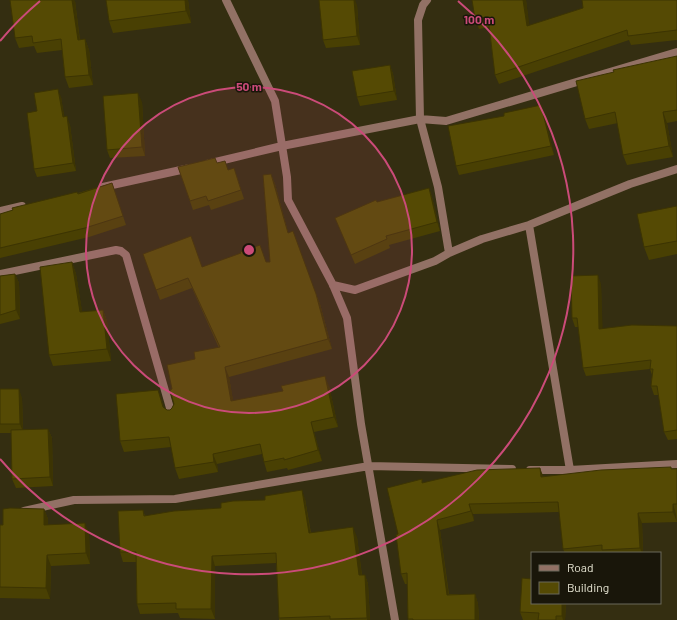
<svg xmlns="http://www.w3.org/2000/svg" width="677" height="620" font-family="Barlow,sans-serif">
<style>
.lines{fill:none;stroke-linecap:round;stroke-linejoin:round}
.minor{stroke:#927165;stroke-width:8}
.wall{fill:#494003}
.shaded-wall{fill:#3c3403}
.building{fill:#554a04;stroke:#3c3403}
.ring{fill:none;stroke:#cb4b79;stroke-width:2}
.centre{fill:#cb4b79;stroke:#19160a;stroke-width:2}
.ring-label{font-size:12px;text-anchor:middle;font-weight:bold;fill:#cb4b79;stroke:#19160a;stroke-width:3;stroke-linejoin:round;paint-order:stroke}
</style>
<rect width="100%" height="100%" fill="#342e11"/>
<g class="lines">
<path class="minor" d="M 226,0 L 275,101 L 287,177 L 288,200 L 333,285 L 347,318 L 361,424 L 395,620
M 207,164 L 282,146 L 420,119 L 446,121 L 677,52
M 103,187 L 190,168
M 0,211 L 22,206
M 529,225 L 570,470
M 449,253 L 482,239 L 529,225 L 630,184 L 677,169
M 0,274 L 116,250 L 121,251 L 126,255 L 172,415
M 333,285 L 355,290 L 435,261 L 449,253 L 438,187 L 420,119 L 418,20 L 423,5 L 427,0
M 530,470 L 570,470 L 677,464
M 24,511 L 74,500 L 175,499 L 369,466 L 512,469"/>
</g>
<path class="wall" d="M 106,0 L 188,0 L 191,23 L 113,33 L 109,21 Z
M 526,0 L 529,26 L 677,0 L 677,40 L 631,45 L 629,40 L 499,84 L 495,75 L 489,27 L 479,29 L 475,19 Z
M 75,1 L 80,40 L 85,39 L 89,50 L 93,85 L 69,88 L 65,77 L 62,50 L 37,53 L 34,46 L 19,48 L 15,38 Z
M 357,5 L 360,45 L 326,48 L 323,40 Z
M 677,56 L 677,121 L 667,123 L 673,157 L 627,165 L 623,155 L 618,123 L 589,129 L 585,119 Z
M 390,65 L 393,74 L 397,100 L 360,106 L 357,97 Z
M 61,97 L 64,117 L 70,125 L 76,171 L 37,177 L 34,169 L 37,111 Z
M 142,102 L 145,156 L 110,158 L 107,150 Z
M 541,105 L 544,114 L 554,155 L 459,175 L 456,166 L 504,116 Z
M 217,163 L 229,170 L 234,168 L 244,199 L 211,210 L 209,205 L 193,210 L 178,167 Z
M 271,174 L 275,184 L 288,232 L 316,294 L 320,304 L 332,349 L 229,377 L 233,401 L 329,386 L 338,427 L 314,432 L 322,461 L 288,470 L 287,468 L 267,472 L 264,462 L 262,454 L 217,464 L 218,472 L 179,479 L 175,468 L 171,447 L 124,452 L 120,441 L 158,390 L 164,408 L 167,410 L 170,410 L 172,408 L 174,404 L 172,389 L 195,359 L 219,348 L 192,288 L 160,300 L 143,254 L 202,267 L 270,262 Z
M 112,183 L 126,225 L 89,237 L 0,258 L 0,214 L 78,193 Z
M 429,188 L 432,197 L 440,231 L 389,245 L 390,248 L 355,264 L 335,218 L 377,202 Z
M 677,206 L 677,254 L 649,260 L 644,247 Z
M 72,262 L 76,274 L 82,312 L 103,310 L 107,321 L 111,361 L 53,366 L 49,355 Z
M 15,274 L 19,283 L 20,319 L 0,324 L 0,276 Z
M 601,284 L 602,329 L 677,326 L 677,439 L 668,440 L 664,432 L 659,395 L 654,395 L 651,386 L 652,375 L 650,369 L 586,376 L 583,368 L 578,327 L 575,327 L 572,318 Z
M 0,389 L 22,398 L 23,430 L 48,429 L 52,438 L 53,486 L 16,488 L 12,479 L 11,433 L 0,433 Z
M 677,469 L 677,522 L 642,523 L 643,553 L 565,553 L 563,549 L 559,512 L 473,514 L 474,521 L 440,530 L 449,594 L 475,594 L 478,604 L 479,620 L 408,620 L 407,584 L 405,584 L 401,574 L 423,483 Z
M 305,499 L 311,533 L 357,537 L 362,575 L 365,575 L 368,584 L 370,620 L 279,620 L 279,618 L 276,563 L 215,566 L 215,619 L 180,618 L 178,613 L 140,614 L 137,604 L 136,562 L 123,562 L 120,552 L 143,510 L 145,516 Z
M 44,509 L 48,519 L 48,525 L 89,533 L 90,564 L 51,566 L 50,599 L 0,598 L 0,525 L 3,525 Z
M 566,603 L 565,620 L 523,620 L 520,612 Z"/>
<path class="shaded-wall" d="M 72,0 L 74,0 L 75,1 L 81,51 L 78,40 Z
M 185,0 L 188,0 L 191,23 L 186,11 Z
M 354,0 L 355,0 L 357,5 L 360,45 L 357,36 Z
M 523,0 L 526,0 L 531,36 L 527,26 Z
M 85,39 L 89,50 L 93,85 L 89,75 Z
M 390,65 L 393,74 L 397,100 L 394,91 Z
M 58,89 L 61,97 L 66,125 L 63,117 Z
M 138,93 L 142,102 L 145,156 L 142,147 Z
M 541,105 L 544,114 L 554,155 L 551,146 Z
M 663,112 L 667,123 L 673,157 L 669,146 Z
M 67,116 L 70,125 L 76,171 L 73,163 Z
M 271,174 L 275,184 L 291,243 L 288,233 Z
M 429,188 L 432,197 L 440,231 L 437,222 Z
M 72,262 L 76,274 L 84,323 L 80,312 Z
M 15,274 L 19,283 L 20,319 L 16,310 Z
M 598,275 L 601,284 L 603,338 L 599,329 Z
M 316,294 L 320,304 L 332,349 L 328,339 Z
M 103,310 L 107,321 L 111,361 L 107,349 Z
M 225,367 L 229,377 L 235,411 L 231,401 Z
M 325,376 L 329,386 L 338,427 L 334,417 Z
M 19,389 L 22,398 L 23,432 L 20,424 Z
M 311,422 L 314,432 L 322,461 L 318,450 Z
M 48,429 L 52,438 L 53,486 L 50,477 Z
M 213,454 L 217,464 L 218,472 L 214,462 Z
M 540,468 L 544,478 L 541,477 Z
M 302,490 L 305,499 L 312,543 L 309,533 Z
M 469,504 L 473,514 L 474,521 L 471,511 Z
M 673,504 L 676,514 L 677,522 L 673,512 Z
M 44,509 L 48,519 L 48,535 L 44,525 Z
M 638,513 L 642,523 L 643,553 L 642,553 L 640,548 Z
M 437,520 L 440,530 L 450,605 L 447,595 Z
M 85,523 L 89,533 L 90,564 L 86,553 Z
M 353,527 L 357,537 L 363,585 L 359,575 Z
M 47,555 L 51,566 L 50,599 L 46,588 Z
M 212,556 L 215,566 L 215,619 L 211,609 Z
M 365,575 L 368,584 L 370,620 L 367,620 L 367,618 Z
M 475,594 L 478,604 L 479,620 L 475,620 Z
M 562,603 L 566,603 L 565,620 L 563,620 L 562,616 Z"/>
<path class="building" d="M 10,0 L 72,0 L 78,40 L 85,39 L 89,75 L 65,77 L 61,39 L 33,43 L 32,36 L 15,38 Z
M 106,0 L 185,0 L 186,11 L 109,21 Z
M 319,0 L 354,0 L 357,36 L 323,40 Z
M 472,0 L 523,0 L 527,26 L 583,8 L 582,0 L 677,0 L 677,30 L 628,36 L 627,30 L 495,75 L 488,17 L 475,19 Z
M 677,56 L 677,110 L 663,112 L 669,146 L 623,155 L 615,112 L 585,119 L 576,81 L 614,72 L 613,70 Z
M 390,65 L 394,91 L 357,97 L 352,71 Z
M 58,89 L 63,117 L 67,116 L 73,163 L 34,169 L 27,113 L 37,111 L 34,93 Z
M 138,93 L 142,147 L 107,150 L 103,96 Z
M 541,105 L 551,146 L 456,166 L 448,126 L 504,116 L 504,113 Z
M 215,158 L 217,163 L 225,161 L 228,170 L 234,168 L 241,190 L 208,201 L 206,196 L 190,201 L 178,167 Z
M 271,174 L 288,233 L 293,231 L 316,294 L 328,339 L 225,367 L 231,401 L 283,391 L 281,386 L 325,376 L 334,417 L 311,422 L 318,450 L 284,460 L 284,458 L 264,462 L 260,444 L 213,454 L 214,462 L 175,468 L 169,437 L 120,441 L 116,394 L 158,390 L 163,407 L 167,410 L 170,410 L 172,408 L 174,404 L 170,390 L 172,389 L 167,365 L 195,359 L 194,352 L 220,347 L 188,278 L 156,290 L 143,254 L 191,236 L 202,267 L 241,253 L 240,252 L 260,245 L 266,262 L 270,262 L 263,175 Z
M 112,183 L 123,216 L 85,228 L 0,248 L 0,214 L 13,210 L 12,208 L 77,192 L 78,194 Z
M 429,188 L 437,222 L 386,236 L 387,239 L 351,255 L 335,218 L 376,200 L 377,202 Z
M 677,206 L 677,241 L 644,247 L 637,214 Z
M 72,262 L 80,312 L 103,310 L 107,349 L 49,355 L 40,267 Z
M 15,274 L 16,310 L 0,315 L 0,276 Z
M 598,275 L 599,329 L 632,325 L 677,326 L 677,430 L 664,432 L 657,386 L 651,386 L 653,369 L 650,369 L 651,360 L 583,368 L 577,318 L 572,318 L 571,276 Z
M 0,389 L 19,389 L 20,424 L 0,424 Z
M 48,429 L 50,477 L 12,479 L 11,430 Z
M 671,467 L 671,469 L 677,469 L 677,504 L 673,504 L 673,512 L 638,513 L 640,548 L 602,550 L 602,545 L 563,549 L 558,502 L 469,504 L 471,511 L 437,520 L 447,595 L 475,594 L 475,620 L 413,620 L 413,619 L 408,619 L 407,573 L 401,574 L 396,535 L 398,534 L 387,488 L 422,479 L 422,483 L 477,470 L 540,468 L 541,477 L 601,470 Z
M 302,490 L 309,533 L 353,527 L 359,575 L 365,575 L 367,618 L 330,619 L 330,616 L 279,618 L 276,553 L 212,556 L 211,609 L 176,609 L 176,603 L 137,604 L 136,552 L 120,552 L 118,511 L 143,510 L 144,516 L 174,511 L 221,508 L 221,503 L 233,501 L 265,500 L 265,496 Z
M 10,508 L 44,509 L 44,525 L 85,523 L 86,553 L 47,555 L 46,588 L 0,587 L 0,525 L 3,525 L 3,509 Z
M 522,578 L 532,579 L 532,603 L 562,603 L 562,616 L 556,616 L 556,620 L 538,620 L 539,613 L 520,612 Z"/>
<circle cx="249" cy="250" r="163" fill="#cb4b79" fill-opacity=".12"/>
<g class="ring">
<circle cx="249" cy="250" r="163"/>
<path d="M0 41A325 325 0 0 1 40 1M458 1A325 325 0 1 1 0 459"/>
</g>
<circle cx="249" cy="250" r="6" class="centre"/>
<g class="ring-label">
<text x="479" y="24">100 m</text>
<text x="249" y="91">50 m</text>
</g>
<rect x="531" y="552" width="130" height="52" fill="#19160a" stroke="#6b685a"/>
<rect x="539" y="565" width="20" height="6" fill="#927165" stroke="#6b685a"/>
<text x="567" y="572" font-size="12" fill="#e6e4d2">Road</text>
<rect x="539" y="582" width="20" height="12" fill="#554a04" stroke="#6b685a"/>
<text x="567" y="592" font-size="12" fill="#e6e4d2">Building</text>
</svg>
